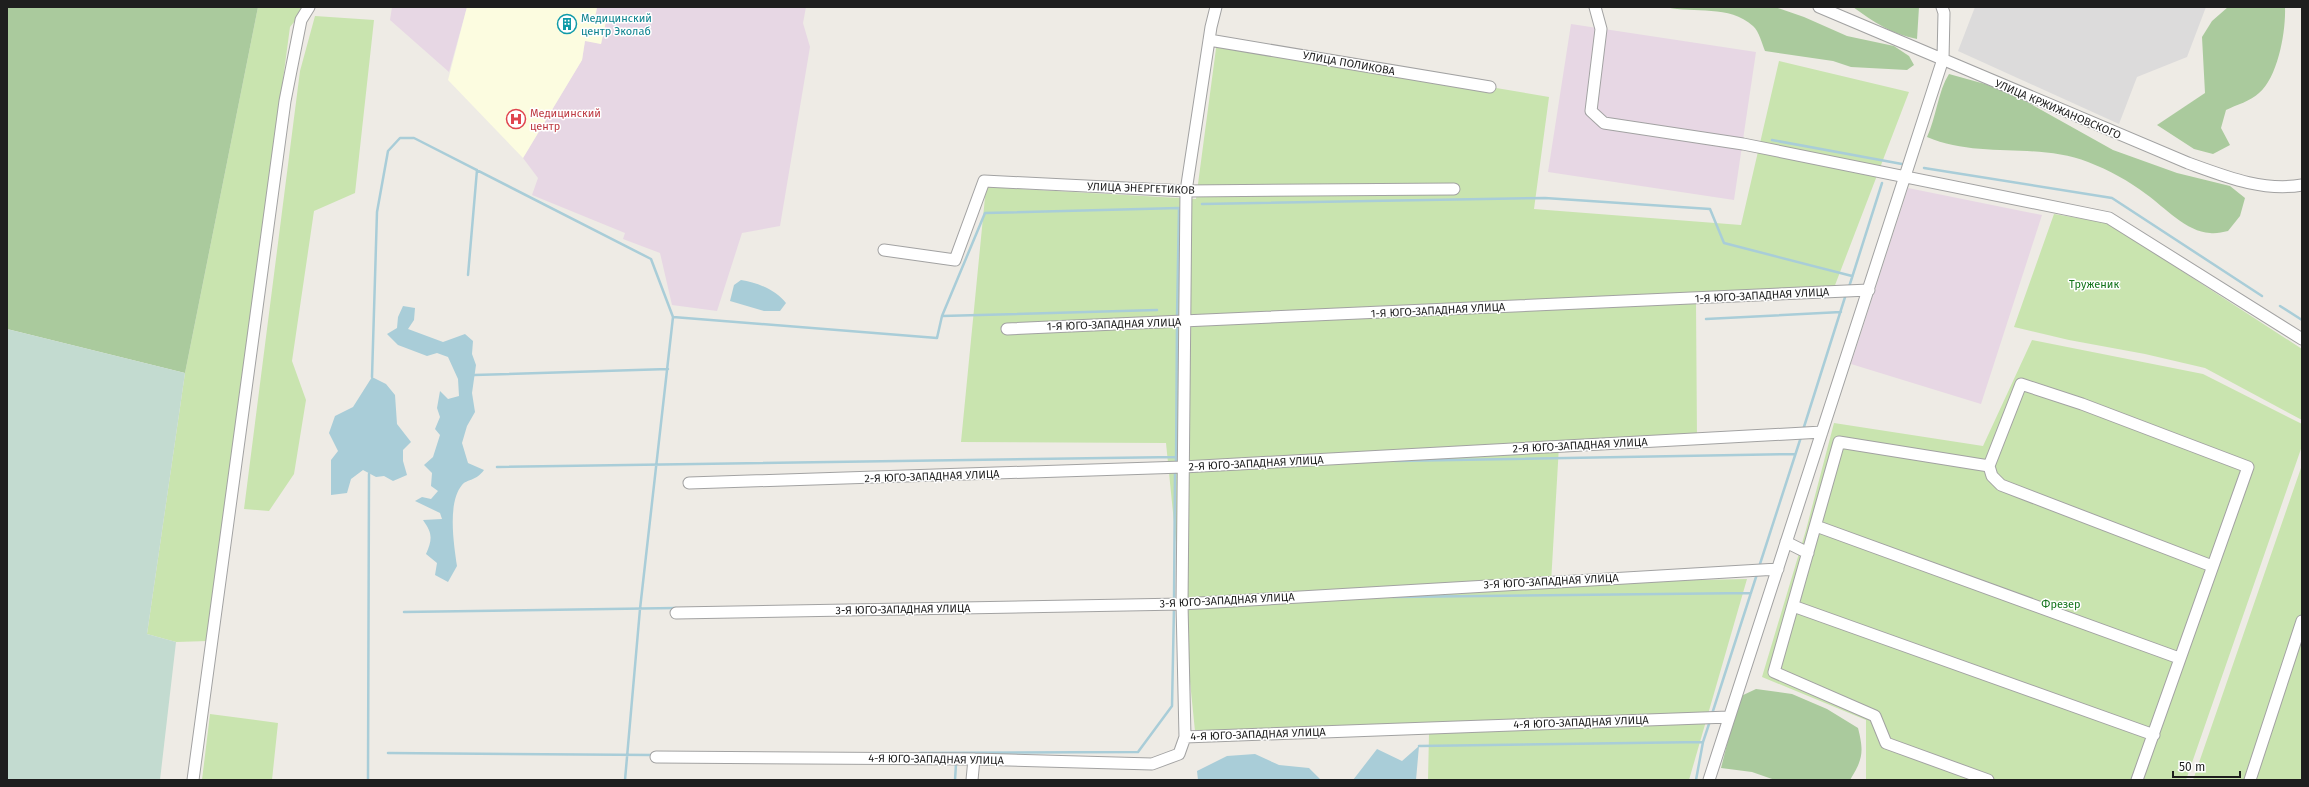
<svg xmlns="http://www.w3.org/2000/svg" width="2309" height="787" font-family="'Fira Sans',sans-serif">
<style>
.residential{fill:#dcdbdb}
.industrial{fill:#e7d7e4}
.education{fill:#fcfce0}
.grass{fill:#c9e4af}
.forest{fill:#aaca9d}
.wetland{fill:#c3dbd0}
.water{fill:#a9cdd8}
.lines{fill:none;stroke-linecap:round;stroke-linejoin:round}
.stream{stroke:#a9cdd8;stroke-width:2.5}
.street-casing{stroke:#a2a2a2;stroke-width:13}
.street{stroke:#fff;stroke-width:11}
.labels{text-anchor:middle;stroke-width:3;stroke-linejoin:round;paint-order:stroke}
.culture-label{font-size:11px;fill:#0d838f;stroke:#fff;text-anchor:start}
.street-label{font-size:11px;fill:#1e1e1e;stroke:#fff}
.health-label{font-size:11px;fill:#be3a42;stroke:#fff;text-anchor:start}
.park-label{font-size:11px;fill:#14741c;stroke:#fff}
</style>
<rect width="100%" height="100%" fill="#eeebe5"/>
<path class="residential" d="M 1975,7 L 2206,7 L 2187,57 L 2137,77 L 2119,124 L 1958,51 Z"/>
<path class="industrial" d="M 392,7 L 467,7 L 449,72 L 390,20 Z
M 597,7 L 806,7 L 803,23 L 810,47 L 780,226 L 742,233 L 717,311 L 672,305 L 660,253 L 623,239 L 625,233 L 532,195 L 538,178 L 523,158 L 582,60 L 585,40 L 601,44 L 606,21 L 595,18 Z
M 1571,24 L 1756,52 L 1734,200 L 1548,172 Z
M 1908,188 L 2042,215 L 1981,404 L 1851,364 Z"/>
<path class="education" d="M 467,7 L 597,7 L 595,18 L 606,21 L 601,44 L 585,41 L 582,60 L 523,158 L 448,80 Z"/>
<path class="grass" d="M 258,7 L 306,7 L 290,27 L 208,641 L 176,642 L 147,634 L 185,373 Z
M 315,16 L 374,20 L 355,193 L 314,211 L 292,361 L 306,400 L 294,474 L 269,511 L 244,509 L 300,71 Z
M 1217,41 L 1549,97 L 1534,209 L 1741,225 L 1779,61 L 1909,92 L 1832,293 L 1696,302 L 1697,440 L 1559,446 L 1551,583 L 1747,579 L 1689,780 L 1428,780 L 1429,734 L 1196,741 L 1166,443 L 961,442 L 986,187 L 1196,199 Z
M 2054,214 L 2108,223 L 2302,349 L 2302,420 L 2205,368 L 2145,354 L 2069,340 L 2014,327 Z
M 2032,340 L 2203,374 L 2302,424 L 2302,446 L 2186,780 L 1866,780 L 1866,720 L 1762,677 L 1806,530 L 1834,423 L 1983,446 Z
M 2302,465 L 2302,780 L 2193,780 Z
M 210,714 L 278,723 L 272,780 L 202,780 Z"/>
<path class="forest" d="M 7,7 L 258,7 L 185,373 L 7,329 Z
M 1666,7 L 1775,7 L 1804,17 L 1847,36 L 1894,46 L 1909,56 L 1914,65 L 1907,70 L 1851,67 L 1833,61 L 1765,51 C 1762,44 1759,31 1753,26 C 1729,4 1695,14 1666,7 Z
M 1853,7 L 1919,7 L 1917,39 C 1891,34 1874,22 1853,7 Z
M 2228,7 L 2285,7 C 2286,31 2278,77 2259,93 C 2251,101 2236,105 2226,110 L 2221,128 L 2230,145 L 2213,154 L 2194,149 L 2157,125 L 2205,93 L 2202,37 L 2212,21 Z
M 1949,74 L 1985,84 L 2020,98 L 2113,150 L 2177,173 L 2230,186 L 2245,198 L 2240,216 L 2228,231 C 2222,232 2216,234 2210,233 C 2187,232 2164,207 2146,194 C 2129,181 2109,170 2088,162 C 2037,142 1978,159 1927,137 C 1936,118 1938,91 1949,74 Z
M 1756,689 L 1792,694 L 1827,709 L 1858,728 C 1864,752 1863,759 1850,780 L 1775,780 L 1752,772 L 1721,768 L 1739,697 Z"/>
<path class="wetland" d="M 7,329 L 185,373 L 147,634 L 176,642 L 160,780 L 7,780 Z"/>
<path class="water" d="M 741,280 C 756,282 776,290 786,303 L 780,311 L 764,311 L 730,301 L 734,285 Z
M 403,306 L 415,308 L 414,320 L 408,329 L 443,342 L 465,334 L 473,341 L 472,354 L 476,365 L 472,393 L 475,412 L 467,426 L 462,443 L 468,463 L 484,470 C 476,481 467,479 462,485 C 447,503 454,545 457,566 L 448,582 L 435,575 L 437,563 L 426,554 C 433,538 432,533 423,520 L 442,519 L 440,513 L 415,501 L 422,497 L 431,499 L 438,491 L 431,486 L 432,473 L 424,465 L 433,457 L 440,435 L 435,429 L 440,417 L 437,408 L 440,391 L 448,399 L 459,396 L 458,379 L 448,357 L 437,353 L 427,356 L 398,345 L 387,334 L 397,328 L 398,317 Z
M 372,377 L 386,384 L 395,395 L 397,424 L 411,442 L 403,450 L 403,461 L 407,475 L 393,481 L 384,476 L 376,477 L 363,470 L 351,479 L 347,493 L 331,495 L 331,460 L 338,451 L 329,433 L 335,416 L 353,407 Z
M 1419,746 L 1416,780 L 1353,780 L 1377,749 L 1402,761 Z
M 1255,754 L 1279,765 L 1309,768 L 1321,780 L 1198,780 L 1197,771 L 1227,756 Z"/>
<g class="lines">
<path class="stream" d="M 1772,140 L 1902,164
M 1924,168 L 2112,198 L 2262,296
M 1202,204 L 1545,198 L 1710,209 L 1724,243 L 1852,276
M 468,275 L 477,170
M 1849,287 L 1882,183
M 2280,306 L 2302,320
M 942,316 L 1157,310
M 673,317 L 937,338 L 942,316 L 985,213 L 1179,208 L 1177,318
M 1706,319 L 1841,312
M 474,375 L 668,369
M 372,377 L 377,212 L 388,151 L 400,138 L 414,138 L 651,259 L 673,317 L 640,609 L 625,780
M 1803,430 L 1846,294
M 1395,461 L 1795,454
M 1176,464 L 1177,325
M 497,467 L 1176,457
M 1759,567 L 1801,437
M 1393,597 L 1751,593
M 1174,602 L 1175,471
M 404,612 L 676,608
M 1712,714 L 1757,574
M 1419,746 L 1703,742
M 388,753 L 653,755
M 920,753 L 1138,752 L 1172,706 L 1174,607
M 368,780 L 369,474
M 955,780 L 956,764
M 1696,780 L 1703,742 L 1710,721"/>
<g class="street-casing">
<path id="street" d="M 1595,7 L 1601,29 L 1591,111 L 1604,123 L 1743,144 L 2109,218 L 2302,339
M 1819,7 L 2188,163 C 2224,176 2263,192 2302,185
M 1209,40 L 1490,87
M 884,250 L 955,260 L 984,181 L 1186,191 L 1454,189
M 1007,329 L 1869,290
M 689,483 L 1183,467 L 1822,432
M 1816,526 L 2179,658
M 1786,542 L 1808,553
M 1793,606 L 2154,735
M 676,613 L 1182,604 L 1778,569
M 1185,737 L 1182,604 L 1186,191 L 1211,27 L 1216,7
M 656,757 L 974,759 L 1152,764 L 1179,754 L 1185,737 L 1729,717
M 193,780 L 285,101 L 301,20 L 309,7
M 972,780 L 974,759
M 1709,780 L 1943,59 L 1944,13 L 1942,7
M 1988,780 L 1886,743 L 1875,716 L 1774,672 L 1839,442 L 1989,466
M 2137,780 L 2248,467 L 2082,404 L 2021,384 L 1989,466 L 1992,476 L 2001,485 L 2212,566
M 2250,780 L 2302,621"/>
</g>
<use href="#street" class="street"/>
</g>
<defs>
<g id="building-ring" transform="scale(1)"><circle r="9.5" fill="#fff" stroke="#0f9aa8" stroke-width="1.5"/><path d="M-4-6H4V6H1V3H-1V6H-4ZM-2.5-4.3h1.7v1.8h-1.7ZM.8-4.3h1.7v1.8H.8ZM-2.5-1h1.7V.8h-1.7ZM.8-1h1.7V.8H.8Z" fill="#0f9aa8"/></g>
<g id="hospital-ring" transform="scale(1)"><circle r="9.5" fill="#fff" stroke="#e0444e" stroke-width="1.5"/><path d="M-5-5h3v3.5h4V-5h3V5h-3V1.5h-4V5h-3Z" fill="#e0444e"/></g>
</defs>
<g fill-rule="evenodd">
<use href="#building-ring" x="567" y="24"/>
<use href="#hospital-ring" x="516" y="119"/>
</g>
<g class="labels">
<g class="culture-label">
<text x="581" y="22">Медицинский<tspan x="581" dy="13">центр Эколаб</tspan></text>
</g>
<g class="street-label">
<text transform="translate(1349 63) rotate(10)" y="4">УЛИЦА ПОЛИКОВА</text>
<text transform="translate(2058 109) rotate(23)" y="4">УЛИЦА КРЖИЖАНОВСКОГО</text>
<text transform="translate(1141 188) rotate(2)" y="4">УЛИЦА ЭНЕРГЕТИКОВ</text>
<text transform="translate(1762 295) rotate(-3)" y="4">1-Я ЮГО-ЗАПАДНАЯ УЛИЦА</text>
<text transform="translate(1438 310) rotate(-3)" y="4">1-Я ЮГО-ЗАПАДНАЯ УЛИЦА</text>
<text transform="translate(1114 324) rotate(-2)" y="4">1-Я ЮГО-ЗАПАДНАЯ УЛИЦА</text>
<text transform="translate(1580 445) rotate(-3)" y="4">2-Я ЮГО-ЗАПАДНАЯ УЛИЦА</text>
<text transform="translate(1256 463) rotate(-3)" y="4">2-Я ЮГО-ЗАПАДНАЯ УЛИЦА</text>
<text transform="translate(932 476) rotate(-2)" y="4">2-Я ЮГО-ЗАПАДНАЯ УЛИЦА</text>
<text transform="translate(1551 581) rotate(-3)" y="4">3-Я ЮГО-ЗАПАДНАЯ УЛИЦА</text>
<text transform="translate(1227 600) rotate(-3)" y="4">3-Я ЮГО-ЗАПАДНАЯ УЛИЦА</text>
<text transform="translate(903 609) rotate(-1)" y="4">3-Я ЮГО-ЗАПАДНАЯ УЛИЦА</text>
<text transform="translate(1581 722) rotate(-2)" y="4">4-Я ЮГО-ЗАПАДНАЯ УЛИЦА</text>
<text transform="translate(1258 734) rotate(-2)" y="4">4-Я ЮГО-ЗАПАДНАЯ УЛИЦА</text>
<text transform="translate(936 759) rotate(1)" y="4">4-Я ЮГО-ЗАПАДНАЯ УЛИЦА</text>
</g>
<g class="health-label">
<text x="530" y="117">Медицинский<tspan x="530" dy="13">центр</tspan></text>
</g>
<g class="park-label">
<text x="2094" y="288">Труженик</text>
<text x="2061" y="608">Фрезер</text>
</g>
</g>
<rect width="2309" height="787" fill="none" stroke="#1e1e1e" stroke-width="16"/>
<path d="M2173 771v6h67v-6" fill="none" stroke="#1e1e1e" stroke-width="2"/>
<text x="2179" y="771" font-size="12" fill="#1e1e1e" stroke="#ffffff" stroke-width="3" paint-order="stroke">50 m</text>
</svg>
